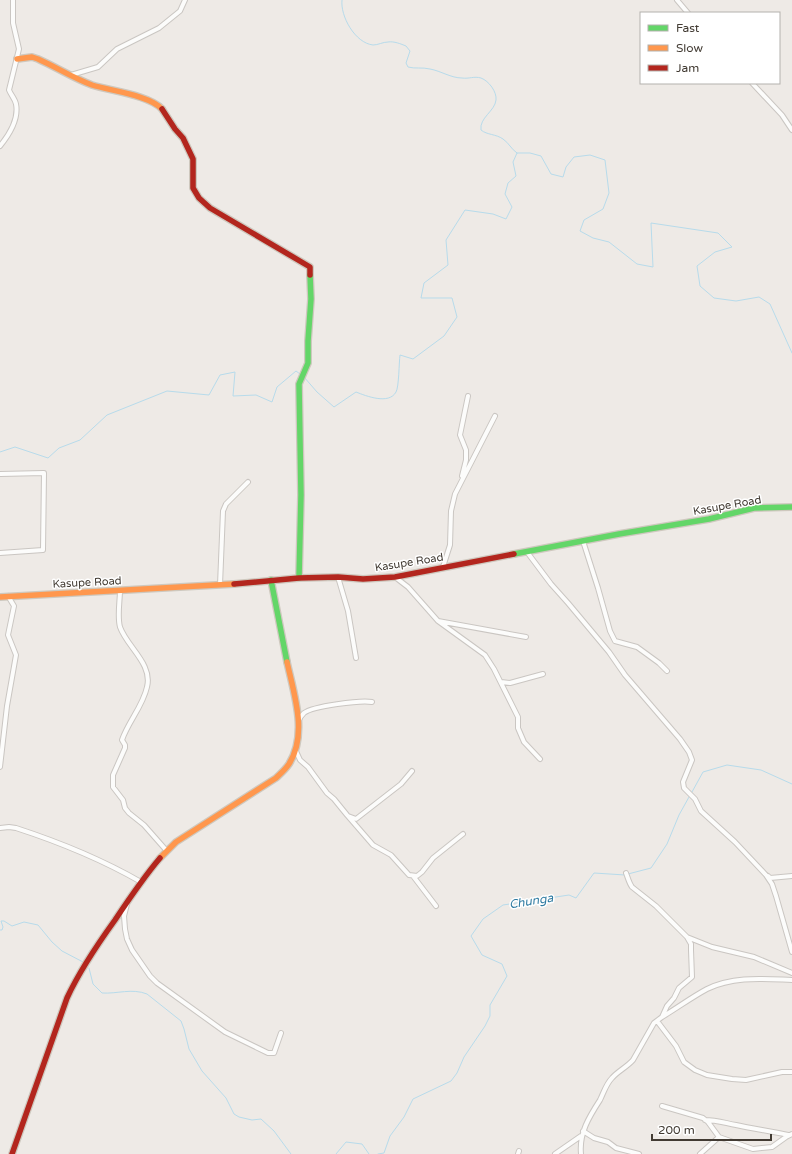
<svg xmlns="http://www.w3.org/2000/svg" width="792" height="1154" font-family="'Varela Round',sans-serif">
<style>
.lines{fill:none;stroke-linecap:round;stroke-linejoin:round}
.stream{stroke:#b7dbeb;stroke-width:1}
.street-casing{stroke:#cac6c2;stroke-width:6}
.fast-casing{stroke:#cec8be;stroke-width:8}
.slow-casing{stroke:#cec8be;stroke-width:8}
.jam-casing{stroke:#cec8be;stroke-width:8}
.street{stroke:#fcfcfb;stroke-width:4}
.fast{stroke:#63d668;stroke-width:5.5}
.slow{stroke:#ff974d;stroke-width:5.5}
.jam{stroke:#b3261e;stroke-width:5.5}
.labels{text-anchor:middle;stroke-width:3;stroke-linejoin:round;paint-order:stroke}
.street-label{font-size:11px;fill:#423b33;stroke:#fff}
.water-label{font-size:12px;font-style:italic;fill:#2f7ba1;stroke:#fff}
</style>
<rect width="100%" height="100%" fill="#eeeae6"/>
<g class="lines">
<path class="stream" d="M 342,0 C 340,16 355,43 373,45 C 378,45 383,42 388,42 C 394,41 401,44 406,46 L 410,51 L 406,63 L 408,67 C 415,69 422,67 430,69 C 441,71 451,78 462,78 C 469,79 474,76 481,78 C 489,81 497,92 496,100 C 495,111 479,118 481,130 C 487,135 496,134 503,139 C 509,143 511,149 517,153
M 304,377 L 317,392 L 334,407 L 356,392 C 366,396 389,405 396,392 C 399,387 399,362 400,355 L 413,359 L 444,336 L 457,317 L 452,298 L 421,298 L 424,283 L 448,265 L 446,240 L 465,210 L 493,214 L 506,219 L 512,207 L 505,194 L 508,183 L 516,176 L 513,162 L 517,153 L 530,153 L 541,156 L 551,174 L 563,177 L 566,167 L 574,157 L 590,155 L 605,160 L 609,193 L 603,209 L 584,220 L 580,231 L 593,238 L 609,242 L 637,264 L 653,267 L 651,223 L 718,233 L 732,247 L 715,252 L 697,266 L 700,286 L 714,298 L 736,301 L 759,297 L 770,304 L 792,353
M 0,452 L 15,447 L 48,458 L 59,448 L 80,440 L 107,415 L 167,391 L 209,395 L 220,375 L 235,372 L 233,396 L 256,395 L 272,402 L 277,387 L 296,371 L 300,374
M 692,792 L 703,772 L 727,765 L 761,770 L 792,784
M 628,874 L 651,868 L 667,844 L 679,815 L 689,797
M 0,930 L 2,930 L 3,927 L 1,921 L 4,921 L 12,926 L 24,922 L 38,925 L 52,942 L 62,951 L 83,962
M 89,968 L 93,984 L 102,993 C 117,994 132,988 147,994 L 181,1021 L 184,1029 L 189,1049 L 202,1071 L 226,1098 L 234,1114 L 239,1117 L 252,1120 L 261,1119 L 274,1131 L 291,1154
M 336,1154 L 346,1142 L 362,1144 L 369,1154
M 378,1154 L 384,1153 L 390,1136 L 404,1117 L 413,1099 L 451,1081 L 457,1073 L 464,1057 L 485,1026 L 490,1016 L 490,1005 L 507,976 L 502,964 L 482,955 L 471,936 L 483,919 L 503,905 L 569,895 L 576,898 L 594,873 L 625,875"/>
<g class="street-casing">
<path id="street" d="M 677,0 L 688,13
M 71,75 L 98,67 L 117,49 L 159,28 L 180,11 L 185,0
M 752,83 L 782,115 L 792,130
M 0,146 C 9,135 19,119 16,104 C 15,99 11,95 9,90 L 19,49 L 13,23 L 13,0
M 0,474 L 44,473 L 43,550 L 0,553
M 462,476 L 466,460 L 466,450 L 460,435 L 468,396
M 583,541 L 598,588 L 610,631 L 615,641 L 637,647 L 659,663 L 667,671
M 527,552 L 551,584 L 568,603 L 609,652 L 625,675 L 680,739 L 689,752 L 692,760 L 683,782 L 684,788 L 695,799 L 701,811 L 735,842 L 766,875 L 772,884 L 776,896 L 792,952
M 443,567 L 450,545 L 451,511 L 455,494 L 495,416
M 338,577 L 348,611 L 356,658
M 395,577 L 408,587 L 438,621 L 526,637
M 220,585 L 223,511 L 226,504 L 248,482
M 120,590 C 120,601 117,616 120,627 C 127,647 153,664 147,687 C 143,706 128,722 122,740 L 125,745 L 125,748 L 113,775 L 113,787 L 123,800 L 125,808 L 129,813 L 144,825 L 166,850
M 438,621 L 485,655 L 494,669 L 518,717 L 518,728 L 524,742 L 540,759
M 501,682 L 510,683 L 543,674
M 299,720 C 300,717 302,715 304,713 C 313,706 361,700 372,702
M 295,749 L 300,760 L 308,767 L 327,793 L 334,799 L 347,815 L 373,845 L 391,855 L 409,875 L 417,876 L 422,872 L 433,858 L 463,834
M 0,767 L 7,706 L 16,655 L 8,635 L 14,606 L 8,596
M 348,816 L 356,819 L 401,784 L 412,771
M 0,828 L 9,827 L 16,828 C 59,842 101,859 141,882
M 413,876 L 436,906
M 768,876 L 770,878 L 792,876
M 127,904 L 124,916 L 125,929 L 127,939 L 132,950 L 150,976 L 157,983 L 225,1032 L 268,1053 L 274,1053 L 281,1033
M 687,937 L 712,947 L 754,957 L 792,973
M 662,1017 C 677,1008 692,997 707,989 C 734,976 763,979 792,980
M 657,1021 L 676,1046 L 684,1062 L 695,1070 L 707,1075 L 732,1079 L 746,1080 L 782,1072 L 792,1072
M 662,1106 L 703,1118 L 708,1122 L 719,1137 L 753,1149 L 772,1147 L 786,1137 L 792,1134
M 705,1120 C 716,1120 725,1123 736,1125 C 753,1129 771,1131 788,1135
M 583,1131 L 594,1138 L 608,1142 L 616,1148 L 639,1154
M 518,1154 L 519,1151
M 555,1154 L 581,1136
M 581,1154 C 579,1133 589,1117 600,1100 C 604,1092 606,1084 612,1078 C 618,1071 627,1067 633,1060 L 654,1023 L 662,1017 L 667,1006 L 674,998 L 679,988 L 692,977 L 691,950 L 691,944 L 687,937 L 656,906 L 632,887 C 629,883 628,878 626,873
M 700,1154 L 719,1137"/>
</g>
<g class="fast-casing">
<path id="fast" d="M 514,554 L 619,534 L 709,519 L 754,508 L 792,507
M 299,578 L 301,495 L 299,384 L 308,363 L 308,341 L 311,299 L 310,275
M 271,580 L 287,662"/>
</g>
<g class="slow-casing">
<path id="slow" d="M 17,59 L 32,57 L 38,59 C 56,67 73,78 92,85 C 111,91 149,95 162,109
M 0,597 L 234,584
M 160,858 L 176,842 L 276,778 C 280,774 285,770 289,764 C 308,734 294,694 287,662"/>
</g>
<g class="jam-casing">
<path id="jam" d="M 162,109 L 175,129 L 183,138 L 193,159 L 193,188 L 199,198 L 210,208 L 310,267 L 310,275
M 234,584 L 299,578 L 338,577 L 363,579 L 395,577 L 514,554
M 12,1154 L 67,998 C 80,970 97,945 115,920 C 129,899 143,878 160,858"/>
</g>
<use href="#street" class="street"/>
<use href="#fast" class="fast"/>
<use href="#slow" class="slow"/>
<use href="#jam" class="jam"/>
</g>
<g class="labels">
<g class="street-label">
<text transform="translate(727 505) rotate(-10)" y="4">Kasupe Road</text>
<text transform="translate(409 562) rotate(-9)" y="4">Kasupe Road</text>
<text transform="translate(87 582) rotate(-3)" y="4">Kasupe Road</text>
</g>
<g class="water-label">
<text transform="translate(531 901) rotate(-9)" y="4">Chunga</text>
</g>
</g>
<rect x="640" y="12" width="140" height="72" fill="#ffffff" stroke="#b3b1ad"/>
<rect x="648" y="25" width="20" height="6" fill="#63d668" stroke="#b3b1ad"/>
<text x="676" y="32" font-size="12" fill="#423b33">Fast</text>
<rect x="648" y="45" width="20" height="6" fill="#ff974d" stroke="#b3b1ad"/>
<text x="676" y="52" font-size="12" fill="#423b33">Slow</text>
<rect x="648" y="65" width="20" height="6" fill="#b3261e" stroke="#b3b1ad"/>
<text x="676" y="72" font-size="12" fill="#423b33">Jam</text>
<path d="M652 1134v6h119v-6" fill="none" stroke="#423b33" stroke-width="2"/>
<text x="658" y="1134" font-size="12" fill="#423b33" stroke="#ffffff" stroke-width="3" paint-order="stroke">200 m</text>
</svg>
